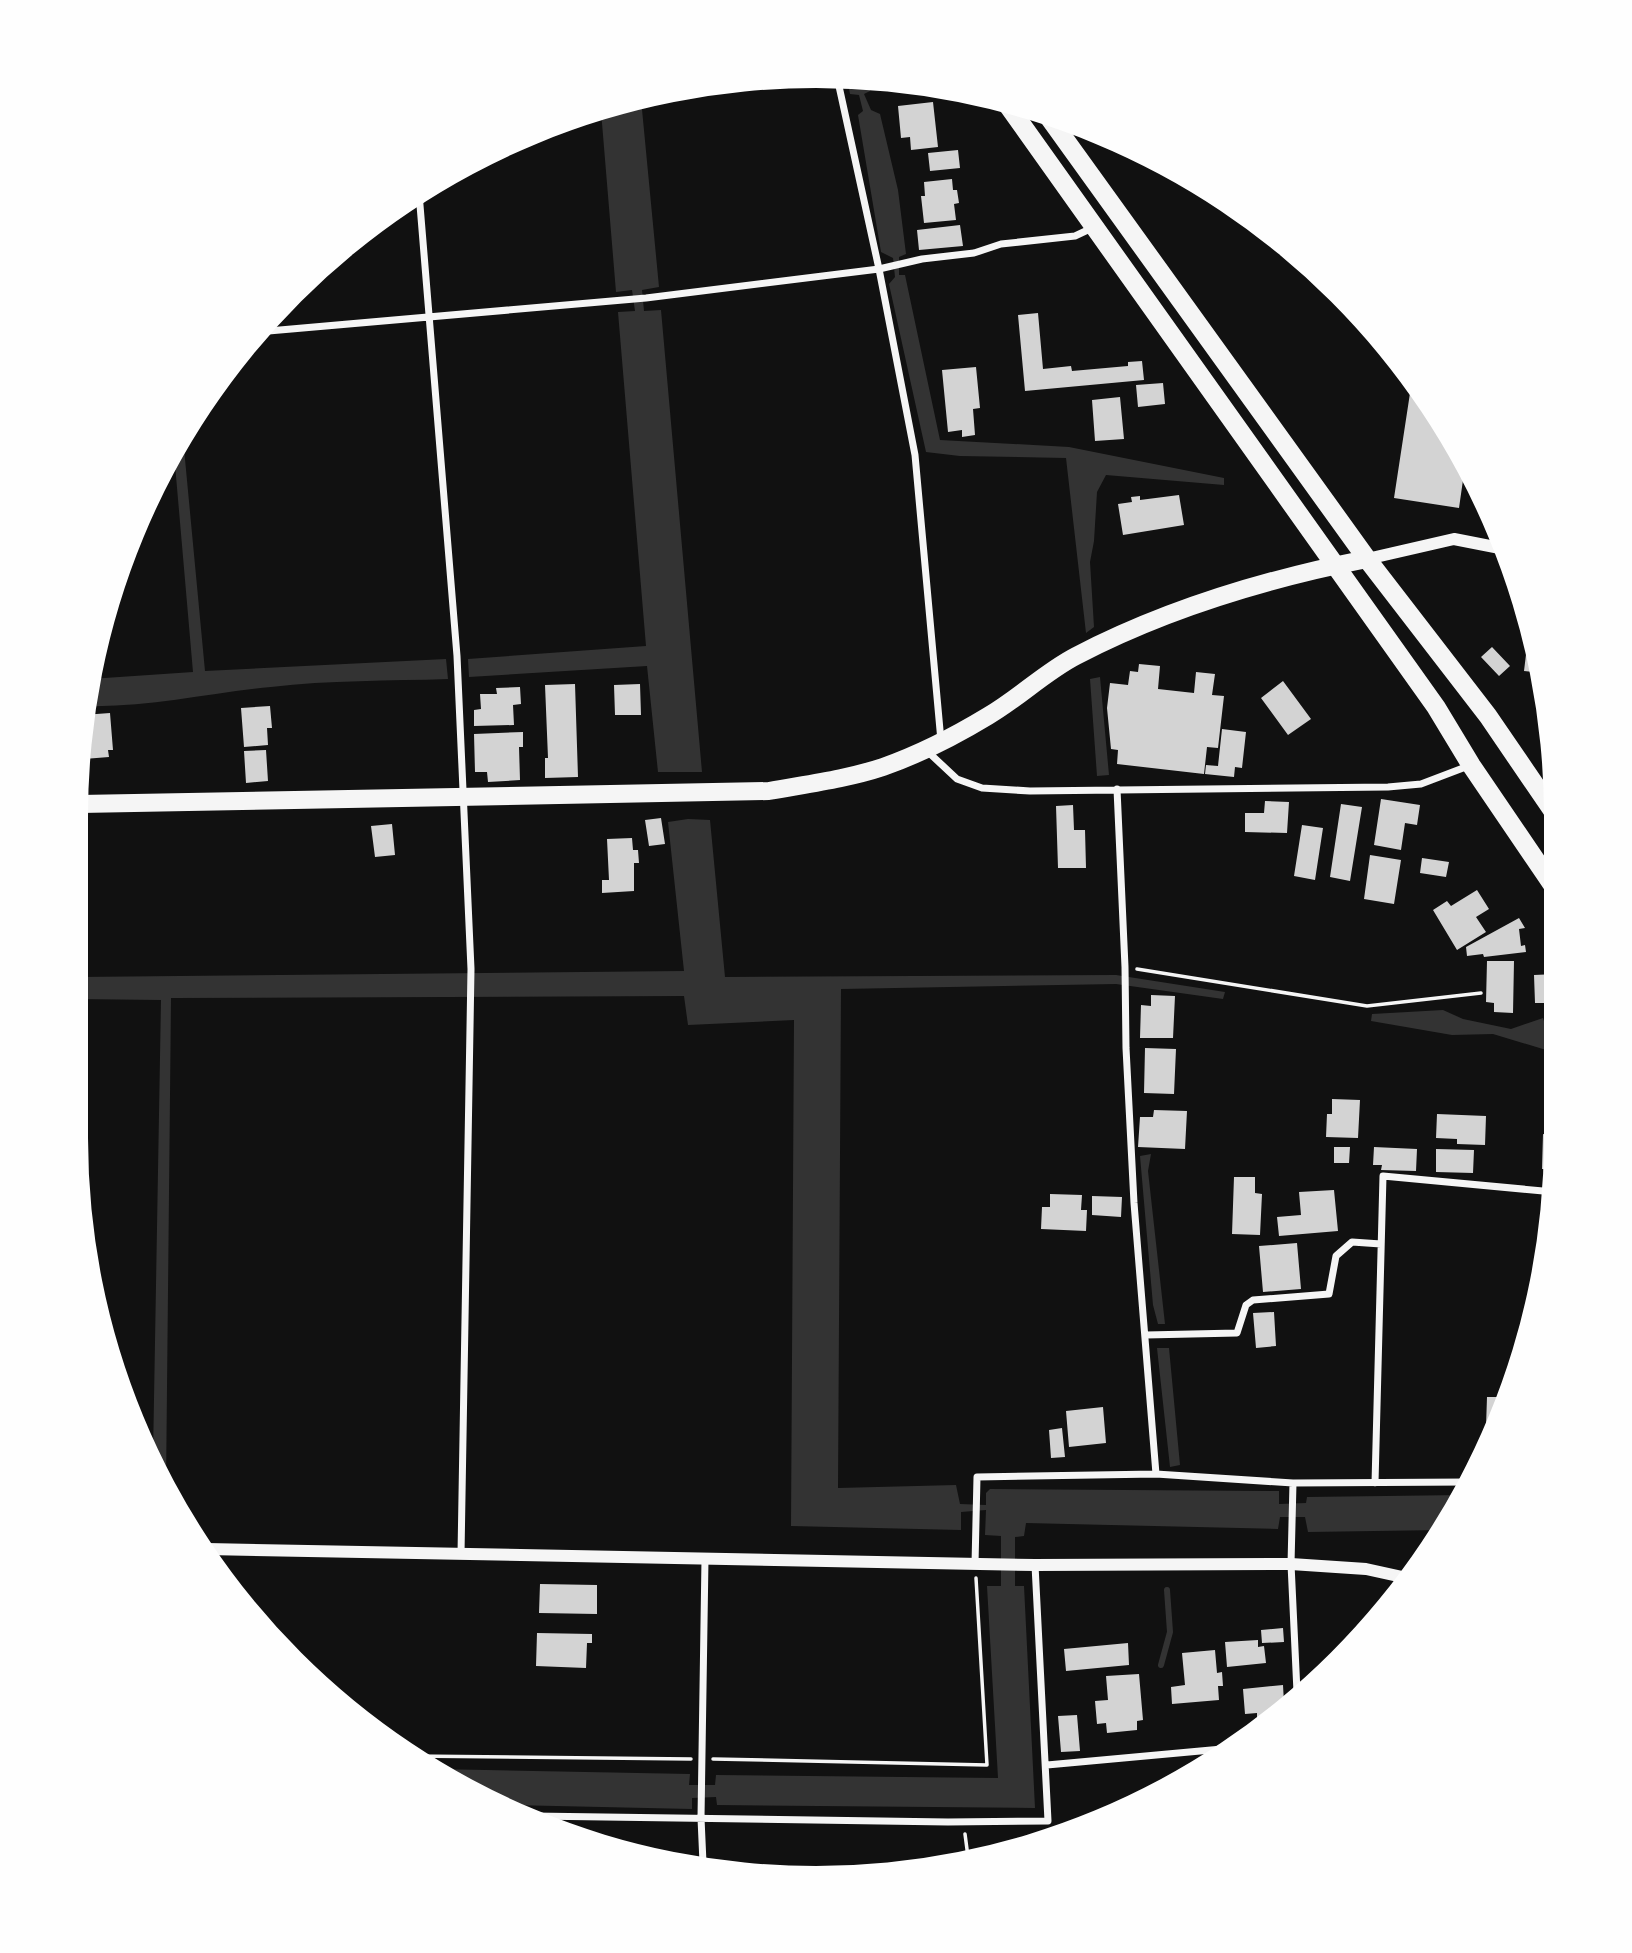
<svg xmlns="http://www.w3.org/2000/svg" width="1632" height="1953" font-family="Merriweather,serif">
<style>
.water{fill:#333}
.lines{fill:none;stroke-linecap:round;stroke-linejoin:round}
.stream{stroke:#333;stroke-width:6}
.building{fill:#d3d3d3}
.path{stroke:#f5f5f5;stroke-width:3.5}
.minor{stroke:#f5f5f5;stroke-width:7}
.tertiary{stroke:#f5f5f5;stroke-width:12}
.primary{stroke:#f5f5f5;stroke-width:18}
.trunk{stroke:#f5f5f5;stroke-width:19}
</style>
<rect width="100%" height="100%" fill="#111"/>
<path class="water" d="M 847,78 L 868,80 L 870,91 L 864,94 L 871,110 L 880,114 L 898,190 L 906,254 L 899,257 L 899,275 L 905,275 L 940,440 L 1069,447 L 1224,478 L 1224,485 L 1106,475 L 1097,492 L 1094,541 L 1090,562 L 1094,627 L 1086,633 L 1066,458 L 960,456 L 926,452 L 889,284 L 895,277 L 893,258 L 881,252 L 858,115 L 863,111 L 859,95 L 850,94 Z
M 641,99 L 659,287 L 642,290 L 644,311 L 661,310 L 702,772 L 658,772 L 647,666 L 469,677 L 468,659 L 646,646 L 618,312 L 635,311 L 632,290 L 616,292 L 601,111 Z
M 183,438 L 205,671 L 446,659 L 448,679 C 389,681 329,680 271,687 C 208,693 147,708 84,706 L 90,679 L 193,672 L 174,453 Z
M 1100,677 L 1109,775 L 1097,776 L 1090,679 Z
M 688,819 L 710,820 L 725,977 L 1116,975 L 1225,992 L 1223,999 L 1116,984 L 841,989 L 838,1488 L 956,1485 L 960,1504 L 986,1505 L 986,1493 L 990,1489 L 1279,1491 L 1279,1504 L 1306,1503 L 1307,1497 L 1463,1495 L 1457,1508 L 1441,1530 L 1308,1532 L 1305,1517 L 1280,1517 L 1278,1529 L 1026,1523 L 1024,1536 L 1015,1537 L 1015,1586 L 1024,1586 L 1035,1808 L 717,1805 L 716,1797 L 692,1798 L 692,1809 L 511,1805 L 436,1769 L 690,1774 L 689,1785 L 715,1785 L 716,1775 L 998,1778 L 987,1586 L 1001,1586 L 1001,1536 L 985,1535 L 986,1510 L 961,1512 L 961,1530 L 791,1526 L 794,1020 L 688,1025 L 684,996 L 171,998 L 166,1486 L 153,1456 L 161,1000 L 77,999 L 78,977 L 684,971 L 668,822 Z
M 1443,1010 L 1463,1019 L 1511,1029 L 1543,1018 L 1552,1046 L 1556,1048 L 1556,1053 L 1493,1034 L 1452,1035 L 1371,1021 L 1372,1014 Z
M 1151,1154 L 1148,1171 L 1165,1324 L 1158,1324 L 1153,1305 L 1140,1156 Z
M 1157,1348 L 1169,1348 L 1180,1465 L 1170,1467 Z"/>
<g class="lines">
<path class="stream" d="M 1161,1665 L 1170,1632 L 1167,1590"/>
</g>
<path class="building" d="M 933,102 L 938,147 L 911,150 L 910,137 L 901,138 L 898,106 Z
M 958,150 L 960,168 L 930,171 L 928,153 Z
M 952,179 L 953,190 L 957,190 L 959,203 L 954,204 L 956,220 L 924,223 L 921,196 L 925,196 L 924,182 Z
M 1235,206 L 1250,219 L 1235,219 Z
M 960,225 L 963,246 L 919,250 L 917,230 Z
M 1038,313 L 1043,369 L 1071,366 L 1072,371 L 1128,366 L 1128,362 L 1142,361 L 1144,380 L 1025,391 L 1018,315 Z
M 976,367 L 980,408 L 973,409 L 975,435 L 962,437 L 962,430 L 948,432 L 942,370 Z
M 1412,380 L 1432,404 L 1465,466 L 1459,508 L 1394,498 Z
M 1163,383 L 1165,404 L 1138,407 L 1136,385 Z
M 1120,397 L 1124,439 L 1095,441 L 1092,400 Z
M 1179,495 L 1184,525 L 1123,535 L 1118,504 L 1132,502 L 1131,497 L 1140,496 L 1140,500 Z
M 1528,638 L 1532,638 L 1543,673 L 1524,671 Z
M 1492,647 L 1510,666 L 1499,676 L 1481,657 Z
M 1139,664 L 1160,666 L 1158,689 L 1194,693 L 1196,672 L 1215,674 L 1212,695 L 1224,696 L 1218,748 L 1207,747 L 1204,774 L 1117,764 L 1118,750 L 1111,749 L 1107,708 L 1110,683 L 1128,685 L 1130,671 L 1138,672 Z
M 1283,681 L 1311,719 L 1288,735 L 1261,698 Z
M 575,684 L 578,777 L 545,778 L 545,758 L 548,758 L 545,685 Z
M 640,684 L 641,715 L 615,715 L 614,685 Z
M 520,687 L 521,704 L 513,705 L 514,725 L 474,726 L 474,710 L 481,709 L 480,694 L 497,694 L 496,688 Z
M 270,706 L 272,728 L 267,728 L 268,745 L 244,747 L 241,708 Z
M 110,713 L 113,750 L 108,750 L 109,757 L 84,759 L 83,715 Z
M 1222,729 L 1246,732 L 1242,768 L 1235,767 L 1234,777 L 1205,774 L 1206,765 L 1218,766 Z
M 523,732 L 523,747 L 519,747 L 520,780 L 488,782 L 487,772 L 475,772 L 474,734 Z
M 266,750 L 268,781 L 246,783 L 244,751 Z
M 1381,799 L 1420,805 L 1417,825 L 1405,823 L 1401,850 L 1374,845 Z
M 1265,801 L 1289,802 L 1287,833 L 1245,832 L 1245,813 L 1264,813 Z
M 1341,804 L 1362,807 L 1350,881 L 1330,877 Z
M 1073,805 L 1074,830 L 1085,830 L 1086,868 L 1058,868 L 1056,806 Z
M 661,818 L 665,844 L 649,846 L 645,820 Z
M 392,824 L 395,855 L 375,857 L 371,826 Z
M 1302,825 L 1323,828 L 1315,880 L 1294,876 Z
M 632,838 L 633,850 L 638,850 L 639,863 L 634,863 L 634,891 L 602,893 L 602,880 L 609,880 L 607,839 Z
M 1370,855 L 1401,860 L 1394,904 L 1364,899 Z
M 1422,858 L 1449,862 L 1446,877 L 1420,873 Z
M 1477,890 L 1489,909 L 1476,917 L 1486,932 L 1457,950 L 1433,910 L 1447,901 L 1451,906 Z
M 1519,918 L 1525,928 L 1519,929 L 1521,946 L 1525,945 L 1526,952 L 1484,957 L 1483,954 L 1467,956 L 1466,947 Z
M 1487,961 L 1514,961 L 1513,1013 L 1494,1012 L 1494,1003 L 1486,1002 Z
M 1556,974 L 1556,1003 L 1535,1003 L 1534,975 Z
M 1151,995 L 1175,996 L 1173,1038 L 1140,1038 L 1141,1005 L 1151,1006 Z
M 1145,1048 L 1176,1049 L 1174,1094 L 1144,1093 Z
M 1549,1062 L 1556,1062 L 1555,1102 L 1548,1102 Z
M 1332,1099 L 1360,1100 L 1358,1138 L 1326,1137 L 1327,1114 L 1332,1114 Z
M 1154,1110 L 1187,1111 L 1185,1149 L 1138,1147 L 1140,1117 L 1153,1117 Z
M 1437,1114 L 1486,1116 L 1485,1145 L 1457,1144 L 1457,1139 L 1436,1138 Z
M 1550,1127 L 1555,1127 L 1555,1185 L 1547,1185 L 1547,1169 L 1542,1169 L 1543,1134 L 1550,1135 Z
M 1334,1147 L 1350,1147 L 1349,1163 L 1334,1163 Z
M 1374,1147 L 1417,1149 L 1416,1171 L 1381,1170 L 1382,1165 L 1373,1165 Z
M 1436,1149 L 1474,1150 L 1473,1173 L 1436,1172 Z
M 1234,1177 L 1255,1177 L 1255,1193 L 1262,1194 L 1260,1235 L 1232,1234 Z
M 1334,1190 L 1338,1231 L 1279,1236 L 1277,1217 L 1301,1215 L 1299,1192 Z
M 1050,1194 L 1082,1195 L 1081,1210 L 1087,1210 L 1086,1231 L 1041,1229 L 1042,1207 L 1050,1207 Z
M 1092,1196 L 1122,1197 L 1121,1217 L 1092,1215 Z
M 1541,1220 L 1548,1220 L 1542,1251 L 1541,1251 Z
M 1297,1243 L 1301,1289 L 1263,1292 L 1259,1246 Z
M 1274,1312 L 1276,1346 L 1256,1348 L 1253,1313 Z
M 1487,1397 L 1507,1397 L 1494,1427 L 1486,1427 Z
M 1103,1407 L 1106,1443 L 1069,1447 L 1066,1411 Z
M 1062,1428 L 1065,1457 L 1051,1458 L 1049,1430 Z
M 540,1584 L 597,1585 L 597,1614 L 539,1613 Z
M 1283,1628 L 1284,1642 L 1262,1643 L 1261,1630 Z
M 537,1633 L 592,1634 L 592,1643 L 587,1643 L 586,1668 L 536,1666 Z
M 1258,1640 L 1258,1647 L 1264,1646 L 1266,1663 L 1227,1667 L 1225,1642 Z
M 1128,1643 L 1129,1665 L 1066,1671 L 1064,1649 Z
M 1215,1650 L 1217,1673 L 1222,1672 L 1223,1686 L 1218,1686 L 1219,1700 L 1172,1704 L 1171,1687 L 1185,1685 L 1182,1653 Z
M 1139,1674 L 1143,1720 L 1137,1721 L 1137,1730 L 1107,1733 L 1106,1723 L 1097,1724 L 1095,1701 L 1108,1700 L 1106,1676 Z
M 1283,1685 L 1284,1703 L 1267,1719 L 1257,1720 L 1257,1713 L 1245,1714 L 1243,1689 Z
M 1077,1715 L 1080,1751 L 1061,1752 L 1058,1716 Z"/>
<g class="lines">
<path class="path" d="M 1137,969 L 1367,1006 L 1481,993
M 410,1756 L 691,1759
M 713,1759 L 987,1765 L 976,1578
M 965,1834 L 968,1857"/>
<path class="minor" d="M 837,77 L 879,269 L 915,455 L 941,741
M 419,193 L 457,656 L 471,969 L 461,1554
M 257,332 L 646,298 L 879,269 L 922,259 L 974,253 L 1001,244 L 1075,236 L 1092,228
M 926,750 L 957,779 L 982,788 L 1030,791 L 1388,787 L 1421,784 L 1471,765
M 1117,789 L 1125,967 L 1126,1048 L 1134,1203 L 1156,1474
M 1146,1335 L 1237,1333 L 1246,1305 L 1253,1300 L 1329,1294 L 1336,1256 L 1352,1242 L 1381,1244
M 1293,1483 L 1291,1564 L 1297,1692
M 1375,1483 L 1383,1176 L 1554,1192
M 975,1564 L 977,1477 L 1156,1474 L 1293,1483 L 1469,1482
M 1047,1765 L 1233,1748
M 533,1816 L 948,1822 L 1048,1821 L 1035,1565
M 703,1863 L 701,1818 L 705,1559"/>
<path class="tertiary" d="M 1367,559 L 1454,539 L 1505,549
M 207,1549 L 1035,1565 L 1291,1564 L 1366,1569 L 1407,1578"/>
<path class="primary" d="M 80,804 L 769,791 C 807,784 847,779 883,767 C 920,754 955,736 988,716 C 1019,698 1045,672 1076,656 C 1168,608 1266,579 1367,559"/>
<path class="trunk" d="M 1007,104 L 1436,707 L 1471,765 L 1556,890
M 1048,116 L 1367,559 L 1488,716 L 1557,817"/>
</g>
<path d="M0 0H1632V1953H0ZM816 88H816A728 728 0 0 1 1544 816V1138A728 728 0 0 1 816 1866H816A728 728 0 0 1 88 1138V816A728 728 0 0 1 816 88Z" fill="#fefefe" fill-rule="evenodd"/>
</svg>
